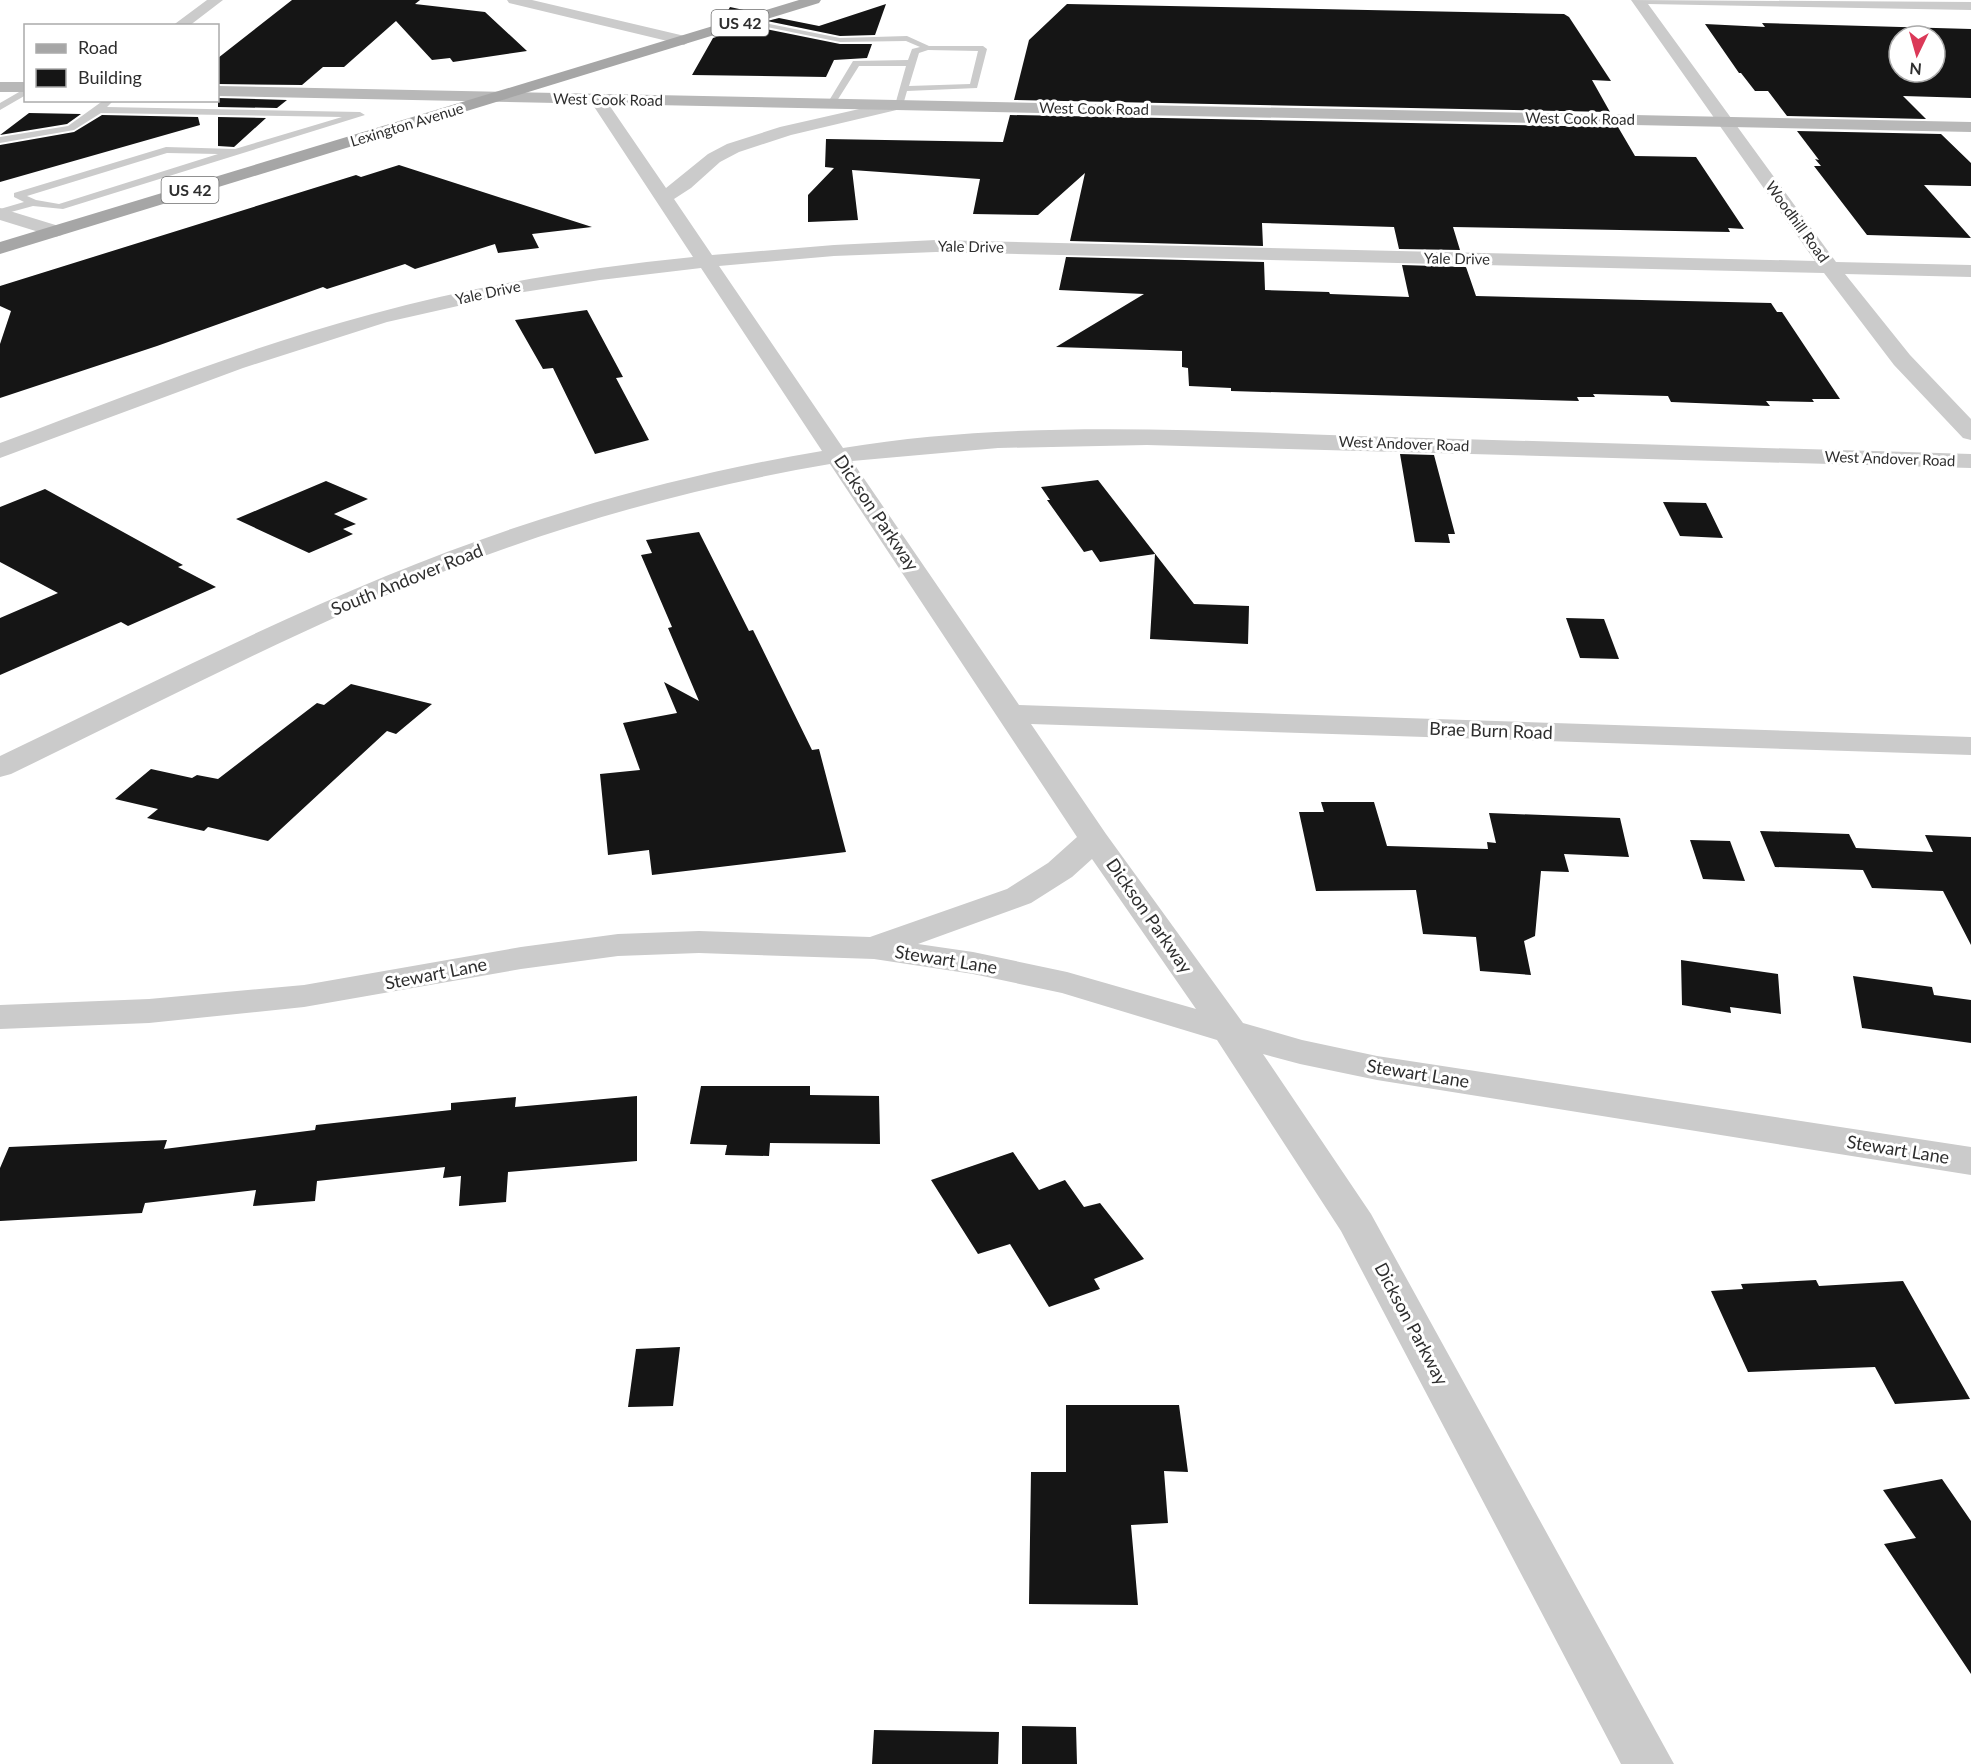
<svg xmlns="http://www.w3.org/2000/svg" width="1971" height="1764" font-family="Lato,sans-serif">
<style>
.building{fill:#151515;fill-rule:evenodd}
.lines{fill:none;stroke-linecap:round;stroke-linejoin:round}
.service{fill:#cbcbcb;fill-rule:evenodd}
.minor{fill:#cbcbcb;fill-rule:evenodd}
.secondary{fill:#b8b8b8;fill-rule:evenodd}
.primary{fill:#a6a6a6;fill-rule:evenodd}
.labels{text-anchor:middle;stroke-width:6;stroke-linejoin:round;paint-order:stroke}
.far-street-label{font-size:15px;fill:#2e2e2e;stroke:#fff}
.shield{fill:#fff;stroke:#6d6d6d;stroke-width:1.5}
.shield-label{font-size:16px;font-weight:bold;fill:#2e2e2e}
.street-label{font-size:18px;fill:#2e2e2e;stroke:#fff}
</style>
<rect width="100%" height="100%" fill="#fff"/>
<path class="building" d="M 292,0 L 420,0 L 415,4 L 485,12 L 527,51 L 453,62 L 450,58 L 432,60 L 396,21 L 344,67 L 323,67 L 302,85 L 218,84 L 218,58 Z
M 886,4 L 875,35 L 840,36 L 767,21 L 779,18 L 819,26 Z
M 1067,4 L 1564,14 L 1569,17 L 1611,81 L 1592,80 L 1610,112 L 1014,100 L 1029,40 Z
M 730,7 L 753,12 L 722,21 Z
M 1762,23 L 1971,29 L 1971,98 L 1903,96 L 1926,119 L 1787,116 L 1768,91 L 1755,91 L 1741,73 L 1739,73 L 1705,24 L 1765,27 ZM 1899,36 L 1935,36 L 1935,72 L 1899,72 Z
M 751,26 L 840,44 L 872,44 L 867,58 L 834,60 L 826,77 L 692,75 L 713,38 Z
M 218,98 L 287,100 L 277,108 L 218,107 Z
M 29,113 L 81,114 L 67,124 L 0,135 Z
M 102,115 L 198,117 L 200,125 L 0,182 L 0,145 L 74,132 Z
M 1010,115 L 1618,127 L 1635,156 L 1696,157 L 1744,229 L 1728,228 L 1730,232 L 1453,227 L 1460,250 L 1399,249 L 1394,227 L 1262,223 L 1263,246 L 1070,241 L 1085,173 L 1038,215 L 973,214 L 980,179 L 852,170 L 858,220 L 808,222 L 808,195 L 834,168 L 825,167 L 826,139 L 1003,142 Z
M 218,117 L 266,118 L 234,147 L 218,146 Z
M 1797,131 L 1941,134 L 1971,163 L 1971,186 L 1924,185 L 1971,238 L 1867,235 L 1814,166 L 1821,166 L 1815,159 L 1819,160 Z
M 399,165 L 592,227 L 532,234 L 539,248 L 498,253 L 495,244 L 415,269 L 405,264 L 327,289 L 323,287 L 157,346 L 0,398 L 0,344 L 11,311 L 0,306 L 0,286 L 356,175 L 361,177 Z
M 1066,257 L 1264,262 L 1265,290 L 1329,292 L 1330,294 L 1409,297 L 1402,265 L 1466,267 L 1476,296 L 1771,303 L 1777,312 L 1782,312 L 1840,399 L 1812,399 L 1814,402 L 1766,401 L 1770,406 L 1671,402 L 1668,396 L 1593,394 L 1595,397 L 1577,397 L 1579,401 L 1231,391 L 1231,388 L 1189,386 L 1188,368 L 1182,367 L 1182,351 L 1056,347 L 1144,294 L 1059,290 Z
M 587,310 L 623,377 L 616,378 L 649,440 L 595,454 L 553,368 L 543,369 L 515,320 Z
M 1400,454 L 1434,455 L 1455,534 L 1448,534 L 1450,543 L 1415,542 Z
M 1098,480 L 1194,604 L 1249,606 L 1248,644 L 1150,639 L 1155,554 L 1100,562 L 1092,550 L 1084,552 L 1047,500 L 1050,500 L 1041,487 Z
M 326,481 L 368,499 L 334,514 L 356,524 L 343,529 L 353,534 L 309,553 L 236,519 Z
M 45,489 L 183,565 L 178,567 L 216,587 L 128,626 L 121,622 L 0,675 L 0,618 L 58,593 L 0,562 L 0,507 Z
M 1663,502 L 1706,503 L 1723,538 L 1680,536 Z
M 699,532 L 749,631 L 753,630 L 812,750 L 819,749 L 846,852 L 652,875 L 649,850 L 608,855 L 600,774 L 640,770 L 623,723 L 677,713 L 664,682 L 699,701 L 668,628 L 672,627 L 641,555 L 652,553 L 646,540 Z
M 1566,618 L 1604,619 L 1619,659 L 1580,658 Z
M 351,684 L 432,704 L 396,734 L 387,731 L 268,841 L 208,827 L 204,831 L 147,818 L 158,809 L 115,799 L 151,769 L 192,778 L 197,775 L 218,779 L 317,703 L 324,705 Z
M 1321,802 L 1374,802 L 1387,846 L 1488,849 L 1487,842 L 1496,843 L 1489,813 L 1620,818 L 1629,857 L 1564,854 L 1569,872 L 1541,871 L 1535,936 L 1524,941 L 1531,975 L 1480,971 L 1476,937 L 1423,934 L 1416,890 L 1316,891 L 1299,812 L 1324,812 Z
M 1760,831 L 1849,834 L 1856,848 L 1933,852 L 1925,835 L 1971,837 L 1971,945 L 1943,891 L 1872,888 L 1863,870 L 1775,867 Z
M 1690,840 L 1730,841 L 1745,881 L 1703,879 Z
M 1681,960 L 1778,974 L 1781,1014 L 1730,1007 L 1731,1013 L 1682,1005 Z
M 1853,976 L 1932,987 L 1934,995 L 1971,1000 L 1971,1043 L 1862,1028 Z
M 701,1086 L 810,1086 L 810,1095 L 879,1096 L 880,1144 L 770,1143 L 769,1156 L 725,1155 L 727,1145 L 690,1144 Z
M 637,1096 L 637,1161 L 508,1172 L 506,1202 L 459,1206 L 461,1176 L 443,1178 L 445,1167 L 317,1181 L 315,1201 L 253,1206 L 256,1190 L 145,1203 L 142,1213 L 0,1221 L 0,1168 L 9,1147 L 167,1140 L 164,1149 L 315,1130 L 316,1125 L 451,1110 L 451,1103 L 516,1097 L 515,1107 Z
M 1013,1152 L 1039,1190 L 1065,1180 L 1084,1207 L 1100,1203 L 1144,1259 L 1094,1279 L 1100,1289 L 1049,1307 L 1010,1244 L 978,1254 L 931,1180 Z
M 1816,1280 L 1819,1286 L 1903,1281 L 1970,1399 L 1895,1404 L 1875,1367 L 1748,1372 L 1711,1291 L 1743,1289 L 1741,1284 Z
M 680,1347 L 673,1406 L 628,1407 L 636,1349 Z
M 1066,1405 L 1179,1405 L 1188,1472 L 1164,1471 L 1168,1523 L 1131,1525 L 1138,1605 L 1029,1604 L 1031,1472 L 1066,1472 Z
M 1942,1479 L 1971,1521 L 1971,1674 L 1884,1544 L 1916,1538 L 1883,1490 Z
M 1022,1726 L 1076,1727 L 1077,1764 L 1022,1764 Z
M 874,1730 L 999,1732 L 998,1764 L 872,1764 Z"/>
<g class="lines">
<path class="service" d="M 744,19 L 840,38 L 907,36 L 929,46 L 983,46 L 987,49 L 977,88 L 907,91 L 903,105 L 899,108 L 895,105 L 906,66 L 859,66 L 835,104 L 831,107 L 827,104 L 853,61 L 908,60 L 912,49 L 920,47 L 906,41 L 840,42 L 747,23 L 744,23 ZM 928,50 L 978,51 L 970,84 L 909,86 L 919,53 Z
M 26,88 L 26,95 L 0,110 L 0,103 Z
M 104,100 L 114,100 L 107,107 L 360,112 L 365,115 L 63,209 L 33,206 L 0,215 L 0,209 L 24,202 L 14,197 L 14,193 L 166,147 L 235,149 L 342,117 L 101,113 L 74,130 L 0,143 L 0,137 L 68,126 ZM 167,153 L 218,154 L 59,204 L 36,200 L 27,196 Z"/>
<path class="minor" d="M 207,0 L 223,0 L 189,26 L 172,26 Z
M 507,0 L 532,0 L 689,37 L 692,40 L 684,45 L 509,3 Z
M 1631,0 L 1971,2 L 1971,10 L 1648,4 L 1836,262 L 1971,265 L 1971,277 L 1845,274 L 1910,355 L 1971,419 L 1971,440 L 1963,438 L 1894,365 L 1824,273 L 936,252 L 834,256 L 719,266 L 843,448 C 1009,420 1190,430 1359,436 C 1563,442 1767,448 1971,454 L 1971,468 L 1147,445 L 998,448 L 852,461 L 1019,705 L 1971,737 L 1971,755 L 1031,724 L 1106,834 L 1243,1023 L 1302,1040 L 1377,1056 L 1971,1147 L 1971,1175 L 1377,1080 L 1300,1064 L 1263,1054 L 1371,1214 L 1674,1764 L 1621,1764 L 1341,1231 L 1217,1040 L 1062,993 L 973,974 L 874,959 L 699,953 L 618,956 L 521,969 L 304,1007 L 149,1023 L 0,1029 L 0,1005 L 149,999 L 304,985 L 521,947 L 618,934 L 699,931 L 870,937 L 1007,889 L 1048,863 L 1077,837 L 830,464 C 701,486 573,521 450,569 C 300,628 156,704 11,774 L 0,777 L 0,756 C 128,695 255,630 386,576 C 526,518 673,476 822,451 L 701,268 L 600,280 L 511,294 L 387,322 L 243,368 L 0,458 L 0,443 C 123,397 245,348 372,314 C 477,285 585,268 693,257 L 589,99 L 597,94 L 603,96 L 666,188 L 708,154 L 727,144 L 780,127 L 899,100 L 905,102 L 907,105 L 905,108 L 791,135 L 739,152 L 720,162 L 691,188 L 674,199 L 712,255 L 834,245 L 936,240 L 1815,261 ZM 1092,859 L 1196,1009 L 1067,972 L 973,952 L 918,944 L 1031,903 L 1072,877 Z
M 0,208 L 62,227 L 65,231 L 62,235 L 55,237 L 0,220 Z"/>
<path class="secondary" d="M 0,82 L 26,82 L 26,92 L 0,92 Z
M 218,86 L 1971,122 L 1971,132 L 218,96 Z"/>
<path class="primary" d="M 799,0 L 821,0 L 819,3 L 0,254 L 0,242 Z"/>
</g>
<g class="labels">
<g class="far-street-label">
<text transform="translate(608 100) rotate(1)" y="5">West Cook Road</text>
<text transform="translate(1094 109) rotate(1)" y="5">West Cook Road</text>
<text transform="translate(1580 119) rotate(1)" y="5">West Cook Road</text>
<text transform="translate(407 125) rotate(-17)" y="5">Lexington Avenue</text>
<text transform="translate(1797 222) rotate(54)" y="5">Woodhill Road</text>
<text transform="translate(971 247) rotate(1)" y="5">Yale Drive</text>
<text transform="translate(1457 259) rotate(1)" y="5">Yale Drive</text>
<text transform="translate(488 293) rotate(-12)" y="5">Yale Drive</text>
<text transform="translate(1404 444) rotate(2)" y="5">West Andover Road</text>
<text transform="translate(1890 459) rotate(2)" y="5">West Andover Road</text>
</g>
<g class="shield">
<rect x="711.5" y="10" width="57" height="26" rx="4.5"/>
<rect x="161.5" y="177" width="57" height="26" rx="4.5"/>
</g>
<g class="shield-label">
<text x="740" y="29">US 42</text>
<text x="190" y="196">US 42</text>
</g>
<g class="street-label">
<text transform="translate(876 513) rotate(56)" y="6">Dickson Parkway</text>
<text transform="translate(407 580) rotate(-22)" y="6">South Andover Road</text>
<text transform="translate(1491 731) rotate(2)" y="6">Brae Burn Road</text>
<text transform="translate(1149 916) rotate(55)" y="6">Dickson Parkway</text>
<text transform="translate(946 960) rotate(9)" y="6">Stewart Lane</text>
<text transform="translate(436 974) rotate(-11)" y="6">Stewart Lane</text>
<text transform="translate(1418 1074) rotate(9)" y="6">Stewart Lane</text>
<text transform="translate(1898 1150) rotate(9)" y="6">Stewart Lane</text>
<text transform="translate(1411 1324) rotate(62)" y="6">Dickson Parkway</text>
</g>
</g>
<rect x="24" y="24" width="195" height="78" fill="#ffffff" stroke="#ababab" stroke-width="1.5"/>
<rect x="36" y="44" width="30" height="9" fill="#a6a6a6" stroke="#ababab" stroke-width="1.5"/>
<text x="78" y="54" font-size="18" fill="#2e2e2e">Road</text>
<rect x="36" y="69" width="30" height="18" fill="#151515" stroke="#ababab" stroke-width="1.5"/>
<text x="78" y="84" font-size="18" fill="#2e2e2e">Building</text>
<g transform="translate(1917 54) rotate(185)"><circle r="28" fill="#ffffff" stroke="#ababab" stroke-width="1.5"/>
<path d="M0-4.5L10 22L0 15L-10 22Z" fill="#db3958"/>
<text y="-9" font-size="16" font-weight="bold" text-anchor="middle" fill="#2e2e2e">N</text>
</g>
</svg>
